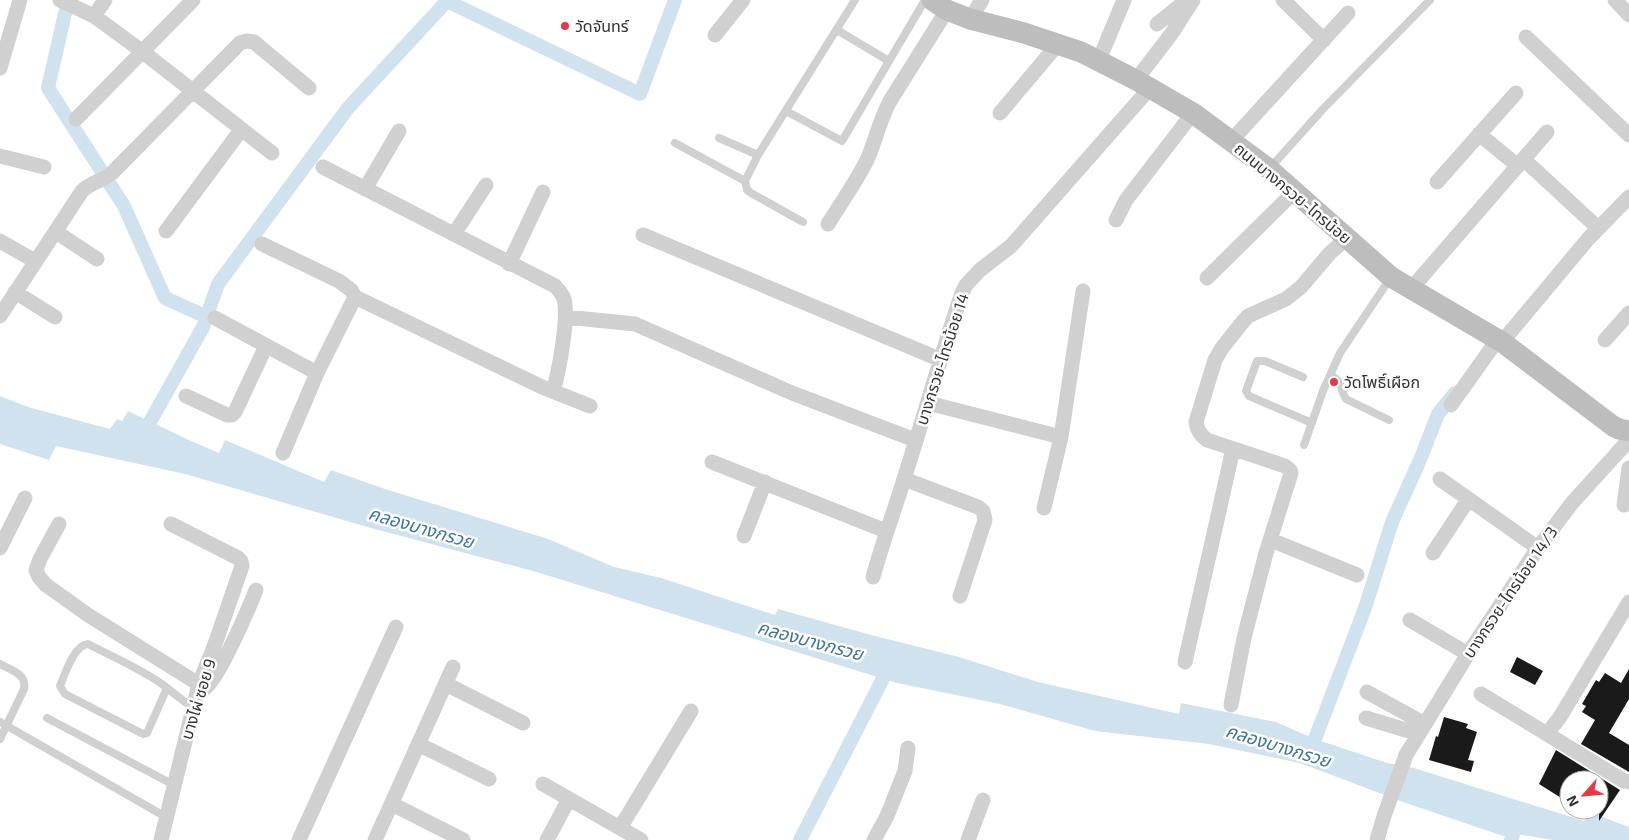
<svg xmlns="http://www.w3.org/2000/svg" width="1629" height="840" font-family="'Exo 2','Noto Sans Thai',sans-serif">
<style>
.water{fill:#cfe2ee}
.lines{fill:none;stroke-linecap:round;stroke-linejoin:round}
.canal{stroke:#cfe2ee;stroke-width:14}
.building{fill:#1a1a1a}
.lane{stroke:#d0d0d0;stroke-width:8}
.street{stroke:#d0d0d0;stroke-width:15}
.secondary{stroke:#bdbdbd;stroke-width:21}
.poi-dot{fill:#e63946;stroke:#fff;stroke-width:2}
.labels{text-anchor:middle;stroke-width:5;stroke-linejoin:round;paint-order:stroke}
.poi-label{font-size:16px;fill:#333;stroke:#fff;text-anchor:start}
.street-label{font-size:16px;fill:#333;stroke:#fff}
.water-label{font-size:18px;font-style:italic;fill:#3f7597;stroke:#fff}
</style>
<rect width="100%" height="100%" fill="#fff"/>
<path class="water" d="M 0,396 L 28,407 L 110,429 L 117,419 L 122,421 L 128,411 L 191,441 L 219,453 L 225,440 L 324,482 L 331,470 L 385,489 L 548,539 L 614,567 L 661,578 L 775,615 L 778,609 L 871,635 L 959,657 L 1038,682 L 1179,714 L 1181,703 L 1276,722 L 1315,739 L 1387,763 L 1414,768 L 1584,821 L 1592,813 L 1629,827 L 1629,840 L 1553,840 L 1522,835 L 1503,836 L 1403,802 L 1300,763 L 1209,744 L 1095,731 L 1000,704 L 897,683 L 533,571 L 371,528 L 185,474 L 56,446 L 49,460 L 0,444 Z"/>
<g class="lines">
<path class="canal" d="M 68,0 L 48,88 L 124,206 L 165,298 L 207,317
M 141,438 L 203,327 L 218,284 L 348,108 L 447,1 L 640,94 L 675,0
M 1310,752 L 1365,608 L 1392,522 L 1420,460 L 1438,414 L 1455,393
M 800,840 L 891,663
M 1511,840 L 1518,821"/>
</g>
<path class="building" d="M 1517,657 L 1543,671 L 1535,685 L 1510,672 Z
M 1629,669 L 1629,699 L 1609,733 L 1629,745 L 1629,772 L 1581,744 L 1595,720 L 1582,712 L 1586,706 L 1582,704 L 1596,680 L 1599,682 L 1605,673 L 1621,683 Z
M 1444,717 L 1468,724 L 1466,728 L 1477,732 L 1468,760 L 1474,761 L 1471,772 L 1429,760 L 1436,736 L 1438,737 Z
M 1556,750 L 1620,790 L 1599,821 L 1599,780 L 1585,780 L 1578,776 L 1576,780 L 1569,780 L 1569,795 L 1566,801 L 1539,784 Z"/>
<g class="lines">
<path class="lane" d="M 837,30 L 889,61
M 786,111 L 842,141 L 925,0
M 719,138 L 758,155
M 675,143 L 745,181
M 1270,168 L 1323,109 L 1430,0
M 803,222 L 751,193 L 747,190 L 745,181 L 758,155 L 855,0
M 1331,375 C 1346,386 1338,386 1346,399 L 1389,420
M 1303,377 L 1265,361 L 1257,361 L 1246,391 L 1249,396 L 1312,423
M 1304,445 L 1323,391 L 1340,353 L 1391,277
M 0,664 C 11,670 27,674 24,689 L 0,739
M 167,688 L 147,733 L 143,734 L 65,694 L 60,686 C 65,674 74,645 88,644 C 113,657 139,668 162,684 C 173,692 182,701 194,708
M 47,718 L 174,785
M 0,722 L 166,817"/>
<path class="street" d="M 60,0 L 94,16 L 143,52 L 272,153
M 1283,0 L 1324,40
M 1615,0 L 1629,15
M 94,16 L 105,0
M 970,19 L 982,0
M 1157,24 L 1187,0
M 715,35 L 743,0
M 1526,37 L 1629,135
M 1099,60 L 1124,0
M 0,68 L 20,0
M 1136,80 L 1172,33 L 1193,0
M 1000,113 L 1058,44
M 76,119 L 193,0
M 1479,134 L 1518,166
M 1231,141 L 1348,13
M 0,156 L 44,167
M 1531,166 L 1598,228
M 323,167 L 555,286 C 559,290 562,293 564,299 C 569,317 559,372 553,391
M 1437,182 L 1516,93
M 365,189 L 399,131
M 1116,220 L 1126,200 L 1193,113
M 828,224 C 841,203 856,182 867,160 C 876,140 879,121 890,101 L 947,10
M 166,231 L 241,130
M 56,232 L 97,259
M 454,234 L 486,185
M 643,235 L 939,359
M 0,241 L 35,261
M 262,244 L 339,281 L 351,290 L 355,297 L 542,387 L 590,406
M 509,264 L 543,192
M 1207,278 L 1294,192
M 1411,289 L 1547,132
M 15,292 L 55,317
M 0,316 L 82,191 C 91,182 103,181 112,173 L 240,43 L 247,41 L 254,42 L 309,88
M 566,317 L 635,324 L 792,393 L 915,440
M 215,318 L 317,373
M 1605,340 L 1629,313
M 1502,342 L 1588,239 L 1629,197
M 186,396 L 227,415 L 232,415 L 235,412 L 266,346
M 928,403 L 1061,437
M 1451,405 L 1498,339
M 283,453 L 317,373 L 355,297
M 712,462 L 886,531
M 904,479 L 978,507 L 983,511 L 985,520 L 960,596
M 1440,479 L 1538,548
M 1624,505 L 1629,468
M 1044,508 L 1061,437 L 1083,291
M 59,524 L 40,559 L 36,570 L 39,577 L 46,585 L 88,615 L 205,688 C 218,680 249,608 256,590
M 744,536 L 765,482
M 1271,540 L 1357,575
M 0,548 L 25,498
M 1433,553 L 1468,500
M 873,577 C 882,544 894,512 904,479 C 924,417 941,355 962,293 L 966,285 L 980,270 L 1011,246 L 1150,88
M 1410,620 L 1468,654
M 1185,662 L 1233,449
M 446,684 L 523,723
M 1367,692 L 1425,724
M 1481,694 L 1547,734 L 1560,717 L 1629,602
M 1231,705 L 1244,638 L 1266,553 L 1291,473 L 1290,470 L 1285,466 L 1207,440 C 1200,435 1197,430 1196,422 L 1215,360 L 1222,348 L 1241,324 L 1248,316 L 1286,299 L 1301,287 L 1330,253 L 1347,238
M 1366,718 L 1419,734
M 1547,734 L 1624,781 L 1629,782
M 418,744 L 489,779
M 543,784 L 641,840
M 392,804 L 463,840
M 620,828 L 691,711
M 161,840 L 199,684 L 215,644 L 242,566 L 241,561 L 238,558 L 171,524
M 299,840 L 396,627
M 375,840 L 453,667
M 547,840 L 569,799
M 874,840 L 887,816 L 905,771 L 908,748
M 968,840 L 983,800
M 1377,840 L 1384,816 L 1406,755 L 1468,654 L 1538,548 L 1572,503 L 1629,440"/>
<path class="secondary" d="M 932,0 L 947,10 L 970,19 L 1024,33 L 1081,52 L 1136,80 L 1193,113 L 1269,169 L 1391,277 L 1502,342 L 1613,426 L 1619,429 L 1629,431"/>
</g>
<g class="poi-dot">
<circle cx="565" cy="26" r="5"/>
<circle cx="1334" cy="382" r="5"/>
</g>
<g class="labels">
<g class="poi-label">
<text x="575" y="32">วัดจันทร์</text>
<text x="1344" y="388">วัดโพธิ์เผือก</text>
</g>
<g class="street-label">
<text transform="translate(1293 193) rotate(40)" y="6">ถนนบางกรวย-ไทรน้อย</text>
<text transform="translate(942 359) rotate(-72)" y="6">บางกรวย-ไทรน้อย 14</text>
<text transform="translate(1510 592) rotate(-56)" y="6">บางกรวย-ไทรน้อย 14/3</text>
<text transform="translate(198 699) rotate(-73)" y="6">บางไผ่ ซอย 9</text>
</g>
<g class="water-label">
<text transform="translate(421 528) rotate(16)" y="6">คลองบางกรวย</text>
<text transform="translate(810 641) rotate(15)" y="6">คลองบางกรวย</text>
<text transform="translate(1278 746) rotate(17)" y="6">คลองบางกรวย</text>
</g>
</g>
<g transform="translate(1584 795) rotate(243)"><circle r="24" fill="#ffffff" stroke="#adadad"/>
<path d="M0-4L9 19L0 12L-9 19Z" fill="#e63946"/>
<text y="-8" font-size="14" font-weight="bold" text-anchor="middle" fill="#333333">N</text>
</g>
</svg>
